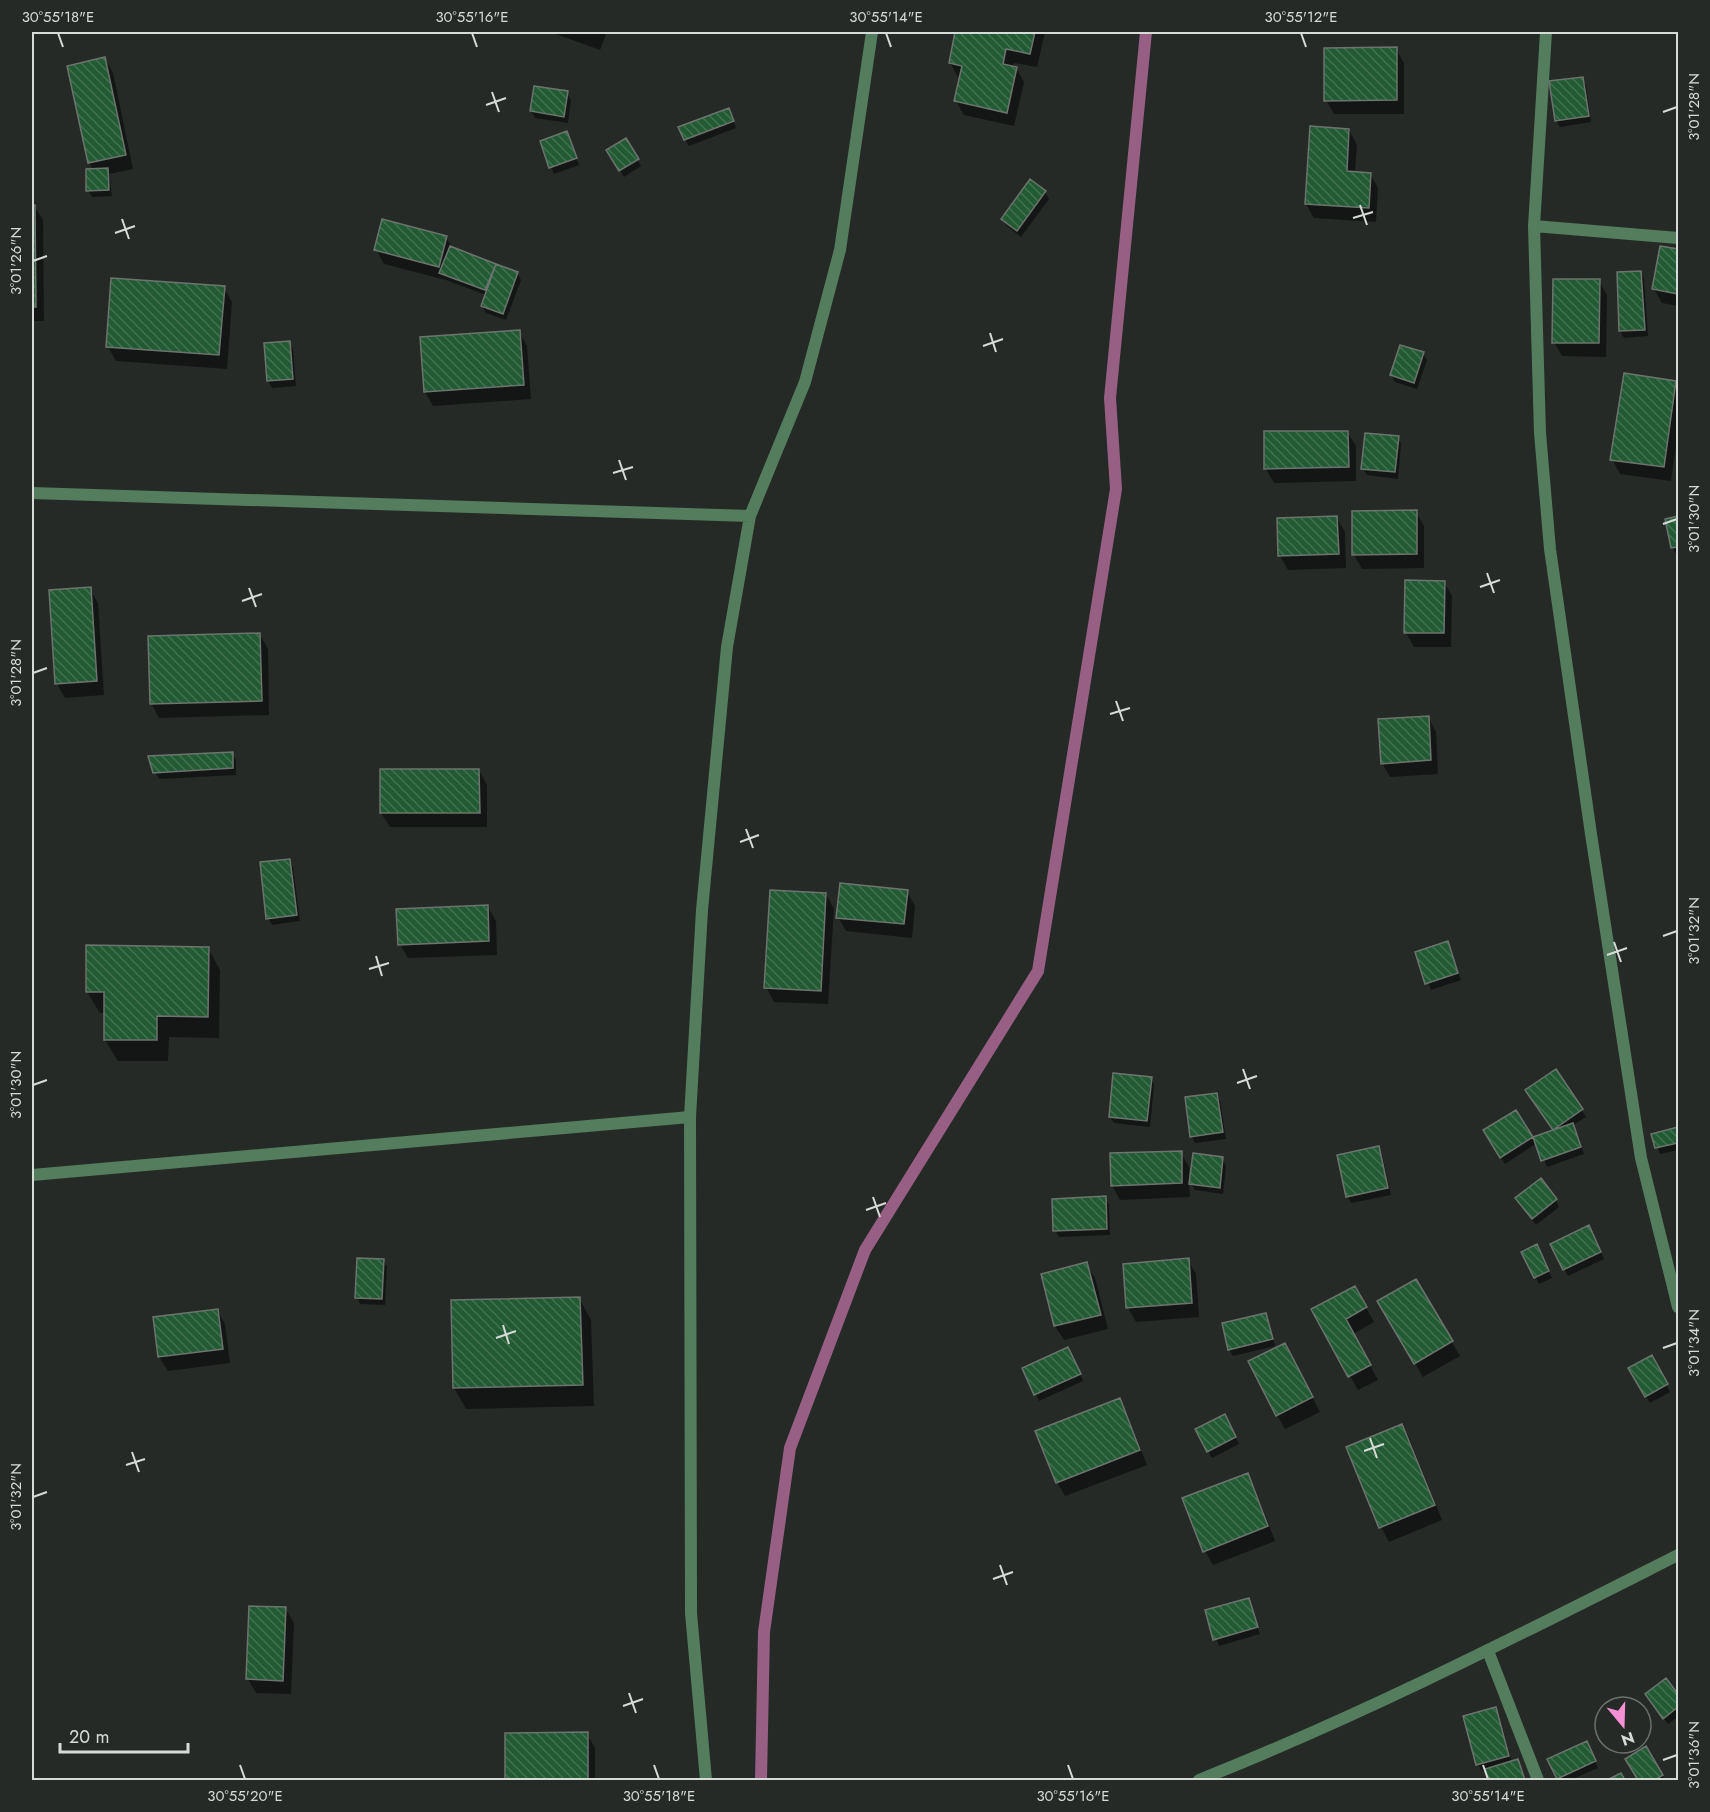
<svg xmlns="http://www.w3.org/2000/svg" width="1710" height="1812" font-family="Jost,sans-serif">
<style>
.shadow{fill:#0007}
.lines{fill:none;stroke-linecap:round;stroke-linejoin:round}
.stream{stroke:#975f84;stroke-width:12}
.building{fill:url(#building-back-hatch);stroke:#6d736e;stroke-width:1.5}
.street{stroke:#547d5d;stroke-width:12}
.ticks{fill:none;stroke:#d7dbd8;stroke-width:2}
.neatline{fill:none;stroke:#d7dbd8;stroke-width:2}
.ticks-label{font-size:15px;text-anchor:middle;fill:#d7dbd8}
</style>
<defs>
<pattern id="building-back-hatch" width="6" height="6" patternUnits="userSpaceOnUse" patternTransform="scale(1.5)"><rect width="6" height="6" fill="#225b33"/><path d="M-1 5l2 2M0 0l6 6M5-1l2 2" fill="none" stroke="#417250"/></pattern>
</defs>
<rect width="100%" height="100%" fill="#252a26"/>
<path class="shadow" d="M 550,32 L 607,32 L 600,50 Z
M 957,32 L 1045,32 L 1037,67 L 1014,63 L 1013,68 L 1016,68 L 1024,82 L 1014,126 L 964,115 L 956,101 L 961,77 L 958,77 L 950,63 Z
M 1396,49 L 1404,63 L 1404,114 L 1334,114 L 1326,100 Z
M 105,59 L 113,73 L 133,169 L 109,174 L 112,196 L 92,197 L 88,190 L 94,171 L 89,162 Z
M 1582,78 L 1586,85 L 1591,122 L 1560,127 L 1556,120 Z
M 567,93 L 571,100 L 568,123 L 535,118 L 531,111 Z
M 732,117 L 736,128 L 689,146 L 685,139 Z
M 1312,128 L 1349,130 L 1357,145 L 1355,173 L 1370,174 L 1378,188 L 1376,222 L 1314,218 L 1306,204 Z
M 566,133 L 579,165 L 554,174 L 551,167 Z
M 626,140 L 641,166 L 624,177 L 608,150 Z
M 1045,192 L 1049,199 L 1021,237 L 1007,226 L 1003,219 Z
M 32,206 L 34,206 L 43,220 L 44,321 L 32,321 Z
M 446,237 L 453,249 L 517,273 L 521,280 L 506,320 L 486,313 L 482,306 L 486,295 L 446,280 L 384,264 L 376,249 Z
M 1661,248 L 1678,251 L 1678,306 L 1662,303 L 1654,289 Z
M 1641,273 L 1644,279 L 1648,336 L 1624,338 L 1620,331 Z
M 1599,281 L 1607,295 L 1606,357 L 1562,356 L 1554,342 Z
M 224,288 L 232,302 L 227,369 L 116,361 L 108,347 Z
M 519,332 L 527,346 L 531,399 L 433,406 L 425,392 Z
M 289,342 L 293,349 L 296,386 L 272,388 L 268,381 L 266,344 Z
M 1423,354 L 1427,360 L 1417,389 L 1395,382 L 1391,375 Z
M 1676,383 L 1678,388 L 1678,432 L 1671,481 L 1620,474 L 1612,459 Z
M 1347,432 L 1356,446 L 1356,481 L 1274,483 L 1266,469 Z
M 1398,438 L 1401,444 L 1398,479 L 1367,475 L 1363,469 Z
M 1416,512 L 1424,526 L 1424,568 L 1362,569 L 1354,555 Z
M 1336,517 L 1345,532 L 1346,568 L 1288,570 L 1280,556 Z
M 1678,517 L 1678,558 L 1673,548 L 1667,520 Z
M 1444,582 L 1452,596 L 1451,647 L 1414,647 L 1406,633 Z
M 90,589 L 98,603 L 104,695 L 65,698 L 57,684 L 51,591 Z
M 260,635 L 268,649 L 269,715 L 159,718 L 151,703 Z
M 1428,717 L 1436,732 L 1438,774 L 1390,777 L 1382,763 Z
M 232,753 L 236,760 L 236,775 L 159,779 L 155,772 Z
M 479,770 L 487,785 L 487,827 L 390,827 L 381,813 Z
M 290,860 L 293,867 L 300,921 L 272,925 L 268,918 Z
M 907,892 L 915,906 L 912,938 L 846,931 L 838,917 Z
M 826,894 L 834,909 L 828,1004 L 774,1002 L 766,987 Z
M 488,907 L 496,921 L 497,955 L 408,958 L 400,944 Z
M 1447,943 L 1461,980 L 1431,990 L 1417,953 Z
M 208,948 L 220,970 L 219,1038 L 169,1037 L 168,1061 L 118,1061 L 105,1040 L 106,1013 L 100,1013 L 87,992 Z
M 1556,1071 L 1586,1117 L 1573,1125 L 1584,1154 L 1547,1167 L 1537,1143 L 1505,1164 L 1485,1131 L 1516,1112 L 1533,1139 L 1554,1131 L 1531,1097 Z
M 1151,1078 L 1154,1085 L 1150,1127 L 1114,1123 L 1110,1117 Z
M 1217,1094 L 1220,1101 L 1226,1139 L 1195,1143 L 1192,1137 Z
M 1678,1129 L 1678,1150 L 1660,1154 L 1653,1135 Z
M 1378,1147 L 1382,1154 L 1391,1195 L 1351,1203 L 1347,1196 Z
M 1181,1153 L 1189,1167 L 1189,1180 L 1222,1159 L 1226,1166 L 1223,1194 L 1195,1190 L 1189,1181 L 1190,1197 L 1120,1200 L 1112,1185 Z
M 1105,1198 L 1109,1205 L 1110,1235 L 1059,1237 L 1055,1230 Z
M 1556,1200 L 1559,1207 L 1536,1225 L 1521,1205 Z
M 1592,1234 L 1604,1259 L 1568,1276 L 1564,1269 Z
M 1523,1252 L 1540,1252 L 1552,1278 L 1539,1284 Z
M 383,1260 L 387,1267 L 385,1305 L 360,1304 L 357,1297 Z
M 1188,1260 L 1196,1274 L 1199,1317 L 1136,1322 L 1128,1308 Z
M 1086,1264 L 1095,1278 L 1108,1329 L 1064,1340 L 1055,1326 L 1043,1275 Z
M 1416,1281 L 1460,1356 L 1423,1377 L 1379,1302 Z
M 1355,1288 L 1374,1322 L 1353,1334 L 1378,1380 L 1358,1390 L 1313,1310 Z
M 579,1298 L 591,1320 L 594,1406 L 466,1409 L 454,1388 Z
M 217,1310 L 225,1324 L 230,1363 L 168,1371 L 159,1357 L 155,1318 Z
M 1266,1314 L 1269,1321 L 1275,1346 L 1233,1356 L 1229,1349 Z
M 1072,1355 L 1083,1381 L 1039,1401 L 1036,1394 Z
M 1651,1357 L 1670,1392 L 1650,1403 L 1630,1369 Z
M 1292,1359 L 1320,1412 L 1285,1429 L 1277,1415 Z
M 1119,1400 L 1127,1414 L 1147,1465 L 1065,1496 L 1057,1482 Z
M 1228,1423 L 1239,1444 L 1212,1458 L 1208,1451 Z
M 1402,1426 L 1410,1440 L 1442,1520 L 1389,1542 L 1381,1527 L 1348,1448 Z
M 1247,1474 L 1255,1489 L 1275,1541 L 1213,1565 L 1205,1551 Z
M 1248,1599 L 1260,1634 L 1219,1646 L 1207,1611 Z
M 285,1608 L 294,1623 L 291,1694 L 256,1693 L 248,1679 Z
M 1666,1680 L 1678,1697 L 1678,1717 L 1668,1724 L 1651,1701 Z
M 1495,1709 L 1499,1715 L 1512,1763 L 1518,1761 L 1526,1780 L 1490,1780 L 1486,1770 L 1482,1771 L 1478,1764 Z
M 587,1734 L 595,1748 L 595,1780 L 507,1780 L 507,1735 Z
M 1646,1748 L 1665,1780 L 1639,1780 L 1631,1766 Z
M 1590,1749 L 1598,1768 L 1570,1780 L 1559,1780 L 1549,1760 Z"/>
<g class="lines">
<path class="stream" d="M 761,1780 L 764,1632 L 790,1448 L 865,1250 L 1038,971 L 1116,489 L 1110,398 L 1146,32"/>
</g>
<path class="building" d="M 955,32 L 1035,32 L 1030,54 L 1006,49 L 1003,64 L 1017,67 L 1007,113 L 954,101 L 962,66 L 949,63 Z
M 1397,47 L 1397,100 L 1324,101 L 1324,48 Z
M 105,57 L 126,155 L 88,163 L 67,66 Z
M 1583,77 L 1589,116 L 1555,121 L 1549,81 Z
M 534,86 L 568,91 L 564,117 L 530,111 Z
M 729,108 L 734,121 L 684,140 L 678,127 Z
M 1310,126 L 1349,129 L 1347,171 L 1371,173 L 1369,208 L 1305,204 Z
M 567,131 L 577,158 L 549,168 L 540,141 Z
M 626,138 L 639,159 L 619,171 L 606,150 Z
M 108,168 L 109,190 L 86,191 L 86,169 Z
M 1030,179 L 1046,191 L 1017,231 L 1001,219 Z
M 32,205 L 35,205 L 36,307 L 32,307 Z
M 382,219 L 447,236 L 439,267 L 374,250 Z
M 450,246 L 496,264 L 485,290 L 439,273 Z
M 1660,246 L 1678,249 L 1678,294 L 1652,289 Z
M 496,264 L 518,272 L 503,314 L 481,306 Z
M 1641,271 L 1645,330 L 1619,331 L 1617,272 Z
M 111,278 L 225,286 L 219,355 L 106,347 Z
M 1553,279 L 1600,279 L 1599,343 L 1552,343 Z
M 520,330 L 524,385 L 424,392 L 420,337 Z
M 290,341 L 293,379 L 267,381 L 264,343 Z
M 1400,345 L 1424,352 L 1414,383 L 1390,375 Z
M 1624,373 L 1676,381 L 1664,467 L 1610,460 Z
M 1264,431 L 1348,431 L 1349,467 L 1264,469 Z
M 1365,433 L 1399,436 L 1395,472 L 1361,469 Z
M 1417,510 L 1417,554 L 1352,555 L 1352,511 Z
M 1337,516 L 1339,554 L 1278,556 L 1277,518 Z
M 1678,516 L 1678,547 L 1671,548 L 1665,519 Z
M 1405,580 L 1445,581 L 1444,633 L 1404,633 Z
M 91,587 L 97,681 L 55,684 L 49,590 Z
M 260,633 L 262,701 L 150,704 L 148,636 Z
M 1429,716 L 1431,760 L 1381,764 L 1378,719 Z
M 233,752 L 233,768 L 153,773 L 148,756 Z
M 380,769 L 479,769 L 480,813 L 380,813 Z
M 290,859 L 297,915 L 266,919 L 260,862 Z
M 840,883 L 908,890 L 904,924 L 836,918 Z
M 770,890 L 826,893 L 821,991 L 764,988 Z
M 488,905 L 489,941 L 398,945 L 396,909 Z
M 1448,941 L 1458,973 L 1425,984 L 1415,952 Z
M 86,945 L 209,947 L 208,1017 L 157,1016 L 157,1040 L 104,1040 L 104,992 L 86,992 Z
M 1556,1069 L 1583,1109 L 1553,1130 L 1525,1090 Z
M 1113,1073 L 1152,1077 L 1147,1121 L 1109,1117 Z
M 1217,1093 L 1223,1132 L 1190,1137 L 1185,1097 Z
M 1516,1110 L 1533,1137 L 1500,1158 L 1483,1130 Z
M 1573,1123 L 1581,1147 L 1541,1161 L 1533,1137 Z
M 1678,1127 L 1678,1143 L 1655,1148 L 1651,1134 Z
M 1379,1146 L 1388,1188 L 1346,1197 L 1337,1155 Z
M 1182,1151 L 1182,1183 L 1111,1186 L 1110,1153 Z
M 1193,1153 L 1223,1157 L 1220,1188 L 1189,1184 Z
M 1541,1178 L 1557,1199 L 1532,1219 L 1515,1198 Z
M 1106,1196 L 1107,1229 L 1053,1231 L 1052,1199 Z
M 1589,1225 L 1601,1252 L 1563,1270 L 1550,1244 Z
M 1537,1244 L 1549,1271 L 1534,1278 L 1521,1252 Z
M 357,1258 L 384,1259 L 382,1299 L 355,1298 Z
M 1189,1258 L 1192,1303 L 1126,1308 L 1123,1264 Z
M 1087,1262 L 1101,1315 L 1054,1326 L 1041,1274 Z
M 1416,1279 L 1453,1341 L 1414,1364 L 1377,1301 Z
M 1355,1286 L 1367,1307 L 1346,1319 L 1371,1365 L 1348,1377 L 1311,1309 Z
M 580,1297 L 583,1385 L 453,1388 L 451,1300 Z
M 218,1309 L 223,1349 L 158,1357 L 153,1317 Z
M 1266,1313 L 1273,1339 L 1228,1350 L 1222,1323 Z
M 1285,1343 L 1313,1397 L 1276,1416 L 1248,1361 Z
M 1068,1347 L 1081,1374 L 1034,1395 L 1022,1368 Z
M 1652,1355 L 1668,1384 L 1645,1397 L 1628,1368 Z
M 1120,1398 L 1140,1450 L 1056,1483 L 1035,1431 Z
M 1225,1414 L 1236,1437 L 1207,1452 L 1195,1429 Z
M 1402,1424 L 1435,1505 L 1379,1528 L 1346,1447 Z
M 1248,1473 L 1268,1526 L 1203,1552 L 1182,1498 Z
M 1249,1598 L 1258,1627 L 1213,1640 L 1205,1610 Z
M 249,1606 L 286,1607 L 283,1681 L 246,1679 Z
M 1666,1678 L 1678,1694 L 1678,1707 L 1663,1719 L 1645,1694 Z
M 1496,1707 L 1509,1756 L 1476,1765 L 1463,1716 Z
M 588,1732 L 588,1780 L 505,1780 L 505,1733 Z
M 1587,1741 L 1596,1761 L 1557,1779 L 1547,1759 Z
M 1646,1746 L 1663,1775 L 1655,1780 L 1638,1780 L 1625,1759 Z
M 1518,1759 L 1525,1780 L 1488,1780 L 1485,1769 Z
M 1621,1773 L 1625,1780 L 1607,1780 Z"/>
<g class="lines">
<path class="street" d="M 1546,32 L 1534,226 L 1540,433 L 1550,549 L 1591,834 L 1641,1158 L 1678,1307
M 1534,226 L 1678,238
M 32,493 L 750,516
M 32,1175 L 690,1117
M 1488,1651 L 1538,1780
M 706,1780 L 691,1613 L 690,1117 L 702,910 L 727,647 L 750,516 L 805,382 L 840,250 L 872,32
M 1199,1780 C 1363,1715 1521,1634 1678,1555"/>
</g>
<path class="ticks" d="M 58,33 L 63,47M 472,33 L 477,47M 886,33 L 891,47M 1301,33 L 1306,47M 492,92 L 499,112M 486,105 L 506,98M 1663,112 L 1677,107M 1360,205 L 1367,225M 1353,218 L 1373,212M 122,219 L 129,239M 115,233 L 135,226M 33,261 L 47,256M 990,333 L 996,352M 983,346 L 1003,339M 619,460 L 626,480M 613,473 L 633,467M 1663,524 L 1677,519M 1487,573 L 1494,593M 1480,587 L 1500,580M 249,588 L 256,607M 242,601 L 262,594M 33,673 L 47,668M 1116,701 L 1123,721M 1110,714 L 1130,708M 746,829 L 753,848M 740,842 L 759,835M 1663,936 L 1677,931M 1614,942 L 1621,962M 1607,955 L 1627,948M 376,956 L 382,976M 369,969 L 389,963M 1243,1069 L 1250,1089M 1237,1083 L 1257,1076M 33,1085 L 47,1080M 873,1197 L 880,1217M 866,1210 L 886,1203M 503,1325 L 509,1344M 496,1338 L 516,1331M 1663,1348 L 1677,1343M 1370,1438 L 1377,1458M 1364,1451 L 1384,1444M 132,1452 L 139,1472M 126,1465 L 145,1459M 33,1497 L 47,1492M 1000,1565 L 1007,1585M 993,1579 L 1013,1572M 629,1693 L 636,1713M 623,1706 L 643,1699M 1663,1760 L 1677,1755M 240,1765 L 245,1779M 654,1765 L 659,1779M 1068,1765 L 1073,1779M 1483,1765 L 1488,1779"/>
<rect width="1710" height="1812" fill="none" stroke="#252a26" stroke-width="66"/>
<g transform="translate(1623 1725) rotate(161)"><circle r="28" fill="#252a26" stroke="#6c716d" stroke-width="1.5"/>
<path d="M0-4.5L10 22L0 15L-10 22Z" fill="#f491d4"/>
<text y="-9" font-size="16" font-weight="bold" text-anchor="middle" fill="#d7dbd8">N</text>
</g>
<path d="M60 1743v9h128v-9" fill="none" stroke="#d7dbd8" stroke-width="3"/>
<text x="69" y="1743" font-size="18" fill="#d7dbd8" stroke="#252a26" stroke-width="4.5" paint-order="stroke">20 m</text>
<rect x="33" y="33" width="1644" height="1746" class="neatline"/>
<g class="ticks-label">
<text x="58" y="22">30°55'18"E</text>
<text x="472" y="22">30°55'16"E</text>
<text x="886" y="22">30°55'14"E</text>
<text x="1301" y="22">30°55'12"E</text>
<text transform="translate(1694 107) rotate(-90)" y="5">3°01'28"N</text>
<text transform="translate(16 261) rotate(-90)" y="5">3°01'26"N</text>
<text transform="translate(1694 519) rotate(-90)" y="5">3°01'30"N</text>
<text transform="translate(16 673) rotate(-90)" y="5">3°01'28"N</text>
<text transform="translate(1694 931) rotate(-90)" y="5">3°01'32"N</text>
<text transform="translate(16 1085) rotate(-90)" y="5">3°01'30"N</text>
<text transform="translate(1694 1343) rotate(-90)" y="5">3°01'34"N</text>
<text transform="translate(16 1497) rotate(-90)" y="5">3°01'32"N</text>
<text transform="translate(1694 1755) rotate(-90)" y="5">3°01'36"N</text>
<text x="245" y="1801">30°55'20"E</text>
<text x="659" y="1801">30°55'18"E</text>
<text x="1073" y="1801">30°55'16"E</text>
<text x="1488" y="1801">30°55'14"E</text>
</g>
</svg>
